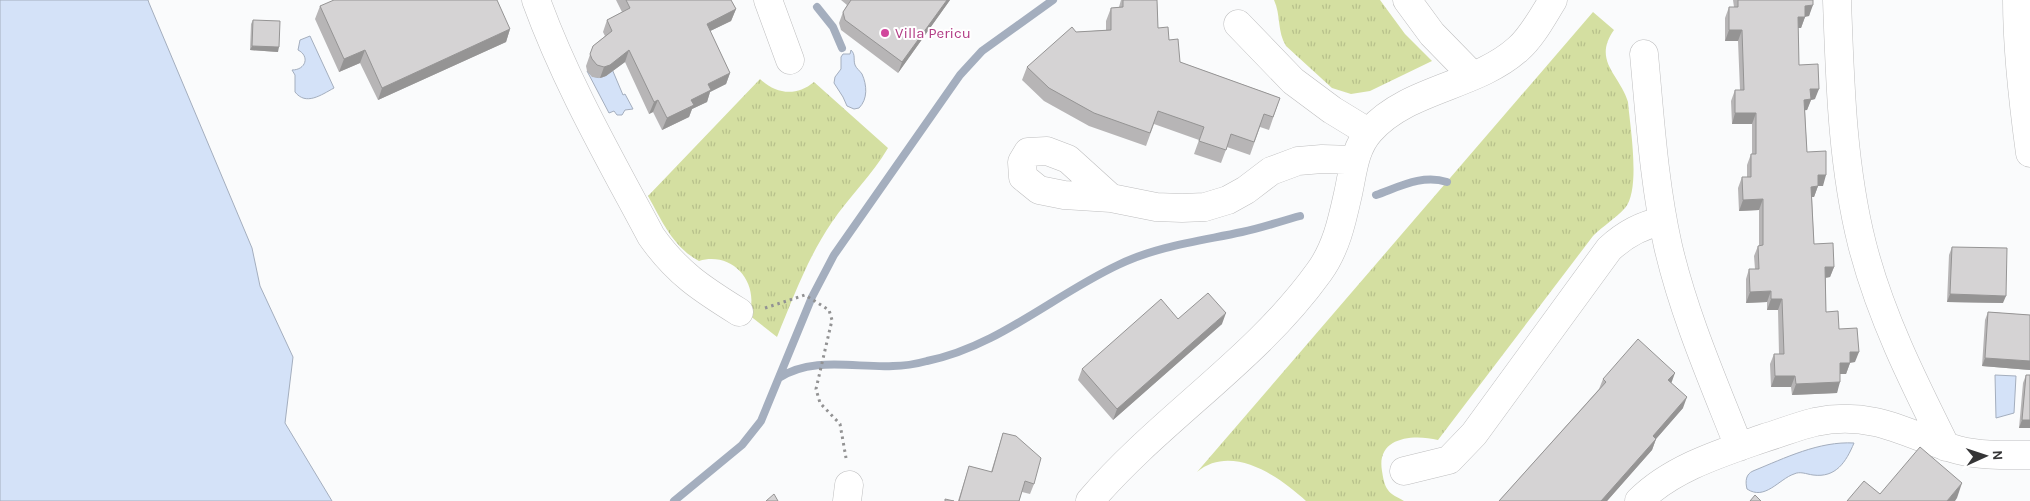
<svg xmlns="http://www.w3.org/2000/svg" width="2030" height="501" font-family="Karla,sans-serif">
<style>
.grass{fill:url(#grass-tufts)}
.water{fill:#d4e2f8;stroke:#a4aebe}
.lines{fill:none;stroke-linecap:round;stroke-linejoin:round}
.stream{stroke:#a4aebe;stroke-width:8}
.minor-casing{stroke:#bebebf;stroke-width:29}
.path{stroke:#929293;stroke-width:3;stroke-dasharray:2.5 4;stroke-linecap:butt}
.minor{stroke:#fff;stroke-width:28}
.wall{fill:#b7b5b6}
.shaded-wall{fill:#959494}
.building{fill:#d5d3d4;stroke:#959494}
.hotel-dot{fill:#d1479c;stroke:#fff;stroke-width:2}
.labels{text-anchor:middle;stroke-width:4;stroke-linejoin:round;paint-order:stroke}
.hotel-label{font-size:15px;fill:#b23c85;stroke:#fff;text-anchor:start}
</style>
<defs>
<pattern id="grass-tufts" width="24" height="20" patternUnits="userSpaceOnUse" patternTransform="scale(1.25)"><rect width="24" height="20" fill="#d4dfa1"/><path d="M3 7l-1-3M5 7V3M7 7l1-3M15 17l-1-3M17 17v-4M19 17l1-3" fill="none" stroke="#b7c08b"/></pattern>
</defs>
<rect width="100%" height="100%" fill="#fafbfc"/>
<path class="grass" d="M 1274,0 L 1380,0 L 1405,34 L 1432,61 L 1370,91 L 1351,94 L 1332,88 L 1286,46 C 1277,32 1281,15 1274,0 Z
M 1593,12 L 1614,30 C 1592,61 1620,75 1628,102 C 1630,126 1641,190 1625,208 C 1616,218 1603,226 1593,236 L 1438,440 C 1413,434 1376,437 1382,471 C 1383,477 1384,485 1388,490 C 1390,494 1399,498 1404,501 L 1306,501 C 1280,477 1232,443 1197,472 Z
M 760,79 C 776,94 796,97 814,82 L 888,148 C 872,175 849,197 832,222 C 808,257 793,298 777,337 L 749,315 C 760,282 732,251 699,261 C 673,247 662,221 648,196 Z"/>
<path class="water" d="M 0,0 L 148,0 L 149,3 L 252,248 L 260,286 L 293,357 L 285,423 L 332,501 L 0,501 Z
M 310,36 L 334,88 C 321,95 306,106 295,92 L 295,75 L 292,70 C 306,70 310,56 298,50 L 300,40 Z
M 851,50 C 856,55 853,59 855,65 C 856,68 860,71 862,74 C 867,85 868,99 859,108 L 854,109 L 847,106 L 843,97 L 834,83 L 835,77 L 841,69 L 841,57 L 843,54 L 850,54 Z
M 612,69 L 623,95 L 625,94 L 633,109 L 625,110 L 622,115 L 617,115 L 614,111 L 609,113 L 587,71 C 596,81 604,79 612,69 Z
M 1995,375 L 2016,376 L 2014,413 L 1996,418 Z
M 1854,443 C 1846,462 1836,478 1813,475 C 1806,474 1800,471 1794,474 C 1779,479 1765,501 1747,489 C 1745,481 1746,474 1753,471 C 1785,458 1819,441 1854,443 Z"/>
<g class="lines">
<path class="stream" d="M 817,7 L 833,27 L 842,48
M 1376,195 C 1399,187 1422,174 1447,182
M 779,378 C 812,356 856,368 893,366 C 904,366 916,364 927,361 C 997,347 1054,295 1118,265 C 1157,246 1200,241 1242,232 C 1262,228 1281,221 1300,216
M 674,501 L 742,445 L 761,421 L 812,297 L 834,255 L 960,75 L 982,51 L 1053,0"/>
<g class="minor-casing">
<path id="minor" d="M 536,0 C 566,83 610,159 651,236 C 677,273 702,289 739,312
M 768,0 L 790,60
M 1407,0 L 1432,34 L 1472,75
M 1837,0 C 1840,82 1842,164 1862,244 C 1880,315 1913,381 1946,447
M 2017,0 C 2017,51 2023,102 2030,153
M 1238,24 L 1293,81 L 1332,110 L 1368,132
M 1644,54 C 1650,118 1654,184 1668,246 C 1684,315 1713,381 1739,447
M 1111,198 L 1068,159 L 1047,151 L 1028,152 L 1022,162 L 1023,177 L 1039,190 L 1064,195 L 1111,198 L 1156,207 L 1182,208 L 1205,207 L 1228,200 L 1246,190 L 1271,171 L 1298,161 L 1322,159 L 1354,160
M 1404,471 L 1449,460 L 1474,434 L 1609,249 C 1625,234 1641,225 1663,221
M 847,501 L 849,485
M 1090,501 C 1160,419 1256,360 1319,272 C 1336,249 1342,221 1348,194 C 1353,172 1354,149 1370,131 C 1408,88 1476,87 1518,49 C 1532,37 1543,16 1553,0
M 1639,501 C 1672,468 1721,453 1764,438 C 1781,433 1798,426 1815,422 C 1834,418 1856,418 1875,422 C 1904,428 1930,443 1958,450 C 1981,456 2006,455 2030,455"/>
</g>
<path class="path" d="M 765,308 L 805,295 L 829,310 L 832,320 L 816,389 L 820,403 L 840,424 L 846,458"/>
<use href="#minor" class="minor"/>
</g>
<path class="wall" d="M 616,0 L 731,0 L 736,9 L 731,21 L 710,31 L 730,73 L 726,84 L 710,92 L 707,102 L 692,109 L 689,117 L 662,130 L 653,112 L 649,114 L 625,62 L 606,76 L 600,78 L 592,77 L 587,71 L 586,66 L 593,46 L 605,36 L 603,32 L 607,20 L 622,12 Z
M 841,0 L 950,0 L 898,73 L 841,30 L 839,23 L 843,12 L 847,5 Z
M 1121,0 L 1157,0 L 1158,28 L 1169,40 L 1180,62 L 1280,98 L 1269,130 L 1260,127 L 1250,155 L 1227,147 L 1221,163 L 1194,154 L 1199,140 L 1154,124 L 1146,146 L 1089,126 L 1044,101 L 1022,80 L 1027,67 L 1076,32 L 1106,30 L 1106,21 L 1111,8 L 1119,7 Z
M 1733,0 L 1813,0 L 1809,16 L 1805,17 L 1801,28 L 1798,28 L 1799,65 L 1815,99 L 1811,100 L 1807,110 L 1805,110 L 1807,152 L 1823,186 L 1818,186 L 1814,197 L 1812,197 L 1814,244 L 1834,267 L 1830,277 L 1826,278 L 1826,312 L 1839,329 L 1855,362 L 1850,363 L 1846,374 L 1840,374 L 1837,393 L 1792,395 L 1791,387 L 1771,387 L 1770,364 L 1774,354 L 1779,354 L 1778,310 L 1767,310 L 1767,302 L 1746,303 L 1746,279 L 1749,269 L 1755,269 L 1754,256 L 1758,246 L 1759,246 L 1759,210 L 1739,211 L 1738,188 L 1742,177 L 1747,177 L 1747,165 L 1751,154 L 1752,154 L 1752,124 L 1732,124 L 1731,101 L 1735,90 L 1740,90 L 1738,41 L 1725,41 L 1725,18 L 1729,7 L 1734,7 Z
M 320,6 L 510,29 L 506,42 L 378,100 L 360,63 L 339,72 L 315,19 Z
M 253,20 L 278,52 L 250,50 L 251,24 Z
M 1952,247 L 2003,303 L 1947,302 L 1949,255 Z
M 1988,312 L 2030,315 L 2030,370 L 1982,366 L 1985,320 Z
M 1178,319 L 1222,324 L 1113,420 L 1078,380 L 1082,369 Z
M 2026,375 L 2030,375 L 2030,428 L 2019,428 L 2023,383 Z
M 1603,379 L 1671,383 L 1683,408 L 1656,439 L 1652,450 L 1607,501 L 1499,501 L 1599,389 Z
M 1003,433 L 1034,484 L 1030,494 L 1022,492 L 1019,501 L 958,501 L 969,466 L 991,472 Z"/>
<path class="shaded-wall" d="M 947,0 L 950,0 L 898,73 L 902,62 Z
M 1813,5 L 1809,16 L 1801,17 L 1805,6 Z
M 736,9 L 731,21 L 702,35 L 707,24 Z
M 1798,17 L 1805,17 L 1801,28 L 1794,28 Z
M 510,29 L 506,42 L 378,100 L 382,88 Z
M 1729,30 L 1742,30 L 1738,41 L 1725,41 Z
M 252,46 L 279,47 L 278,52 L 250,50 Z
M 365,50 L 360,63 L 339,72 L 344,59 Z
M 629,50 L 625,62 L 606,76 L 600,78 L 604,67 Z
M 730,73 L 726,84 L 710,92 L 707,102 L 692,109 L 689,117 L 662,130 L 667,118 L 691,100 L 708,84 Z
M 1810,89 L 1819,89 L 1815,99 L 1811,100 L 1807,110 L 1800,111 L 1804,100 Z
M 658,100 L 653,112 L 649,114 L 654,102 Z
M 1735,113 L 1756,113 L 1752,124 L 1732,124 Z
M 1818,175 L 1826,175 L 1823,186 L 1814,186 Z
M 1818,186 L 1814,197 L 1807,197 L 1811,187 Z
M 1763,199 L 1759,210 L 1739,211 L 1743,200 Z
M 1825,267 L 1834,267 L 1830,277 L 1822,278 Z
M 1771,291 L 1767,302 L 1746,303 L 1750,292 Z
M 1950,294 L 2006,296 L 2003,303 L 1947,302 Z
M 1771,299 L 1782,299 L 1778,310 L 1767,310 Z
M 1226,313 L 1222,324 L 1113,420 L 1117,409 Z
M 1850,352 L 1859,352 L 1855,362 L 1846,363 Z
M 1985,358 L 2030,361 L 2030,370 L 1982,366 Z
M 1840,363 L 1850,363 L 1846,374 L 1836,374 Z
M 1675,373 L 1671,384 L 1668,380 Z
M 1775,376 L 1795,376 L 1791,387 L 1771,387 Z
M 1840,382 L 1837,393 L 1792,395 L 1796,384 Z
M 1687,397 L 1683,408 L 1649,447 L 1653,436 Z
M 2022,420 L 2030,420 L 2030,428 L 2019,428 Z
M 1656,439 L 1652,450 L 1607,501 L 1601,501 Z
M 1962,483 L 1957,498 L 1955,501 L 1947,501 Z"/>
<path class="building" d="M 334,0 L 497,0 L 510,29 L 382,88 L 365,50 L 344,59 L 320,6 Z
M 626,0 L 731,0 L 736,9 L 707,24 L 730,73 L 708,84 L 711,90 L 691,100 L 694,105 L 667,118 L 658,100 L 654,102 L 629,50 L 610,65 L 604,67 L 597,65 L 592,59 L 590,54 L 593,46 L 612,31 L 607,20 L 630,8 Z
M 851,0 L 947,0 L 902,62 L 845,20 L 843,12 Z
M 1123,0 L 1157,0 L 1158,28 L 1168,27 L 1169,40 L 1178,39 L 1180,62 L 1280,98 L 1273,117 L 1264,114 L 1254,142 L 1231,134 L 1226,150 L 1199,141 L 1204,127 L 1158,111 L 1150,133 L 1094,113 L 1049,88 L 1027,67 L 1072,27 L 1076,32 L 1111,30 L 1111,8 L 1123,7 Z
M 1738,0 L 1813,0 L 1813,5 L 1805,6 L 1805,17 L 1798,17 L 1799,65 L 1818,64 L 1819,89 L 1810,89 L 1811,99 L 1804,100 L 1807,152 L 1826,151 L 1826,175 L 1818,175 L 1818,186 L 1811,187 L 1814,244 L 1833,243 L 1834,267 L 1825,267 L 1826,312 L 1838,311 L 1839,329 L 1857,328 L 1859,352 L 1850,352 L 1850,363 L 1840,363 L 1840,382 L 1796,384 L 1795,376 L 1775,376 L 1774,354 L 1784,354 L 1782,299 L 1771,299 L 1771,291 L 1750,292 L 1749,269 L 1759,269 L 1758,246 L 1763,245 L 1763,199 L 1743,200 L 1742,177 L 1751,177 L 1751,154 L 1756,154 L 1756,113 L 1735,113 L 1735,90 L 1744,90 L 1742,30 L 1729,30 L 1729,7 L 1738,7 Z
M 253,20 L 280,21 L 279,47 L 252,46 Z
M 1952,247 L 2007,248 L 2006,296 L 1950,294 Z
M 1208,293 L 1226,313 L 1117,409 L 1082,369 L 1161,299 L 1178,319 Z
M 1988,312 L 2030,315 L 2030,361 L 1985,358 Z
M 1638,339 L 1675,373 L 1668,380 L 1687,397 L 1653,436 L 1656,439 L 1601,501 L 1499,501 L 1606,382 L 1603,379 Z
M 2026,375 L 2030,375 L 2030,420 L 2022,420 Z
M 1003,433 L 1016,436 L 1041,458 L 1034,484 L 1025,481 L 1019,501 L 959,501 L 969,466 L 992,472 Z
M 1920,447 L 1962,483 L 1947,501 L 1847,501 L 1864,481 L 1880,494 Z
M 774,494 L 778,501 L 766,501 Z
M 1755,495 L 1761,501 L 1750,501 Z
M 945,499 L 954,501 L 945,501 Z"/>
<circle class="hotel-dot" cx="885" cy="33" r="5"/>
<g class="labels">
<g class="hotel-label">
<text x="895" y="38">Villa Pericu</text>
</g>
</g>
<g transform="translate(1985 456) rotate(87)" stroke="#ffffff" stroke-width="4" paint-order="stroke">
<path d="M0-4L9 19L0 12L-9 19Z" fill="#353536"/>
<text y="-8" font-size="14" font-weight="bold" text-anchor="middle" fill="#353536">N</text>
</g>
</svg>
